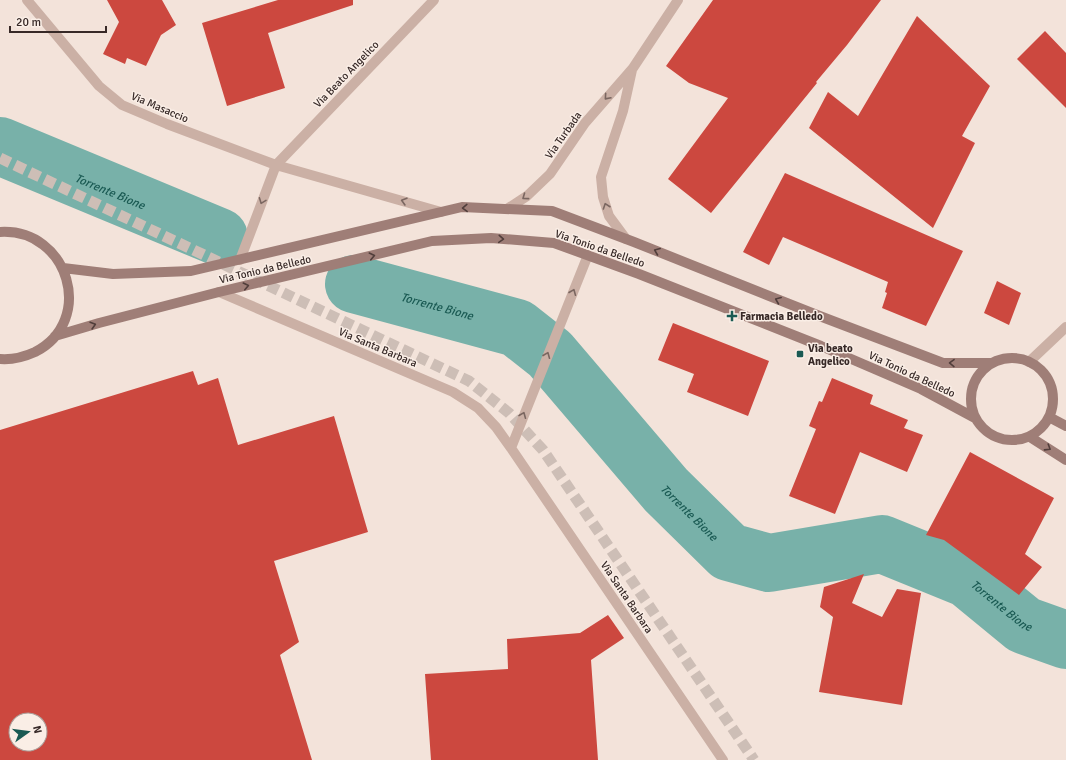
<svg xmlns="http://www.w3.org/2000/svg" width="1066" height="760" font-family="Signika,sans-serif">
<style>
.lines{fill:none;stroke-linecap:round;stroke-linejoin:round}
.river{stroke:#78b1a9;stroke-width:58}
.building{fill:#cc483f;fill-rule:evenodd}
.trunk-tunnel{stroke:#cdbeb6;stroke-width:11;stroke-dasharray:11 5.5;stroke-linecap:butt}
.minor{stroke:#cbb0a5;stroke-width:10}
.secondary{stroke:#9f7e77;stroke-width:10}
.oneway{stroke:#7a6660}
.oneway2{stroke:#513e3b}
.poi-dot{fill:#1a5a53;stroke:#faeee6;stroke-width:1.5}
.labels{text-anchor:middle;stroke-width:3;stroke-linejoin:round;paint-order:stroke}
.street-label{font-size:11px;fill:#372927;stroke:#faeee6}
.poi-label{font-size:11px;font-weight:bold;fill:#372927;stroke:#faeee6;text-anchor:start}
.water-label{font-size:12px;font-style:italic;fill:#1a5a53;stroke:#faeee6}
</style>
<rect width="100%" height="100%" fill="#f3e3da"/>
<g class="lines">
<g class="river">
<path id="s1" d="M 0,146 L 219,237"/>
<path id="s2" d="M 354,284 L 517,328 L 550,354 L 666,490 L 729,552 L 769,563 L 882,544 L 968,579 L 1024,625 L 1066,640"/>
</g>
</g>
<path class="building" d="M 107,0 L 162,0 L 176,25 L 161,35 L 146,66 L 127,58 L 125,64 L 103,54 L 119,22 Z
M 278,0 L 353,0 L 353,5 L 268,33 L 285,88 L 227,106 L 202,23 Z
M 713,0 L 881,0 L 847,45 L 816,82 L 817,83 L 711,213 L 668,179 L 728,98 L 689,83 L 666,66 Z
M 917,16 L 990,86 L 962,136 L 975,143 L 933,228 L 809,128 L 828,92 L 858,116 Z
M 1045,31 L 1066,53 L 1066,108 L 1017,59 Z
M 785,173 L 963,251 L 926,326 L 882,308 L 887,293 L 885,292 L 888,282 L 783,237 L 769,265 L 743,252 Z
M 997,281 L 1021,293 L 1009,325 L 984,313 Z
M 673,323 L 769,361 L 748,416 L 687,392 L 694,374 L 658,360 Z
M 193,371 L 198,385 L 218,378 L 238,445 L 334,416 L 368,532 L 274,561 L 299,642 L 280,655 L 312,760 L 0,760 L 0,430 ZM 16,720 L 40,720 L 40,744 L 16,744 Z
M 832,378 L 873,395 L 870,404 L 908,420 L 904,428 L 923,435 L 907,472 L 860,452 L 835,514 L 789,496 L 816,429 L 809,426 L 819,401 L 822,402 Z
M 970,452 L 1054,498 L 1025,554 L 1042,567 L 1019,595 L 944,540 L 926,535 Z
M 864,574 L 852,603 L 882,617 L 897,589 L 921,593 L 902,705 L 819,692 L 833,617 L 820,607 L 824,587 Z
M 608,615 L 624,638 L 591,660 L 598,760 L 431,760 L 425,674 L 508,669 L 507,639 L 580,633 Z"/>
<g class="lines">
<path class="trunk-tunnel" d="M 0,158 L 469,381 L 509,413 L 543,450 L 754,760"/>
<path class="minor" d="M 27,0 L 99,86 L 122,105 L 167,124 L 276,165 L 441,212
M 507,209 L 527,196 L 550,174 L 585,123 L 633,68 L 678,0
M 626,239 L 609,216 L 603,197 L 601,177 L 623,111 L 632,70
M 240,260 L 276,165 L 434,0
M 219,292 L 453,392 L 478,408 L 496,427 L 511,448 L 723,760
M 1029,362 L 1066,327
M 511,448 L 588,255"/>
<path class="secondary" d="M 0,232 C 69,228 96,321 35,352 C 24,357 13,360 0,359
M 63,268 L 113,274 L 191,271 L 462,207 L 552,211 L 634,242 L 817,315 L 943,363 L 991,363
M 55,336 L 99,323 L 219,292 L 432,241 L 491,238 L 554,243 L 639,274 L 821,346 L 921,389 L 975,418
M971 399a41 41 0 1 1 82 0a41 41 0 1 1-82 0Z
M 1049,417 L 1066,426
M 1030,437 L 1066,460"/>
</g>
<defs><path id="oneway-chevron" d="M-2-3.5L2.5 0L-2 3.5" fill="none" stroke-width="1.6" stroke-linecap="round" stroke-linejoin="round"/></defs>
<g class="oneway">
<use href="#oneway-chevron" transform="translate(607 97) rotate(131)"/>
<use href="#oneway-chevron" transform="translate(525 197) rotate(144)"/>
<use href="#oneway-chevron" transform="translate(262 201) rotate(111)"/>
<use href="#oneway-chevron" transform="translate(404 201) rotate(-164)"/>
<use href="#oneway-chevron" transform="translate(606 206) rotate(-109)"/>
<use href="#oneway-chevron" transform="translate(573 292) rotate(-68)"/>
<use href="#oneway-chevron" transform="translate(547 355) rotate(-68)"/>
<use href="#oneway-chevron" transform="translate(523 415) rotate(-68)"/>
</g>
<g class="oneway2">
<use href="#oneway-chevron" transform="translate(465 208) rotate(178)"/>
<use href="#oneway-chevron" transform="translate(501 239) rotate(4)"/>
<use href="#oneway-chevron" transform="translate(657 251) rotate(-158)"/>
<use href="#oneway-chevron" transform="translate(372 256) rotate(-13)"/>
<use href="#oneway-chevron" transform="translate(246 286) rotate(-13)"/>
<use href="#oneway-chevron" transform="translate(778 300) rotate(-158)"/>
<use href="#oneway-chevron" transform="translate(93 325) rotate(-16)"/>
<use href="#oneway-chevron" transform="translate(952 363) rotate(-179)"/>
<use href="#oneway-chevron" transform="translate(1048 448) rotate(32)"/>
</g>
<g class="poi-dot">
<path d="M730 310h4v4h4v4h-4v4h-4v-4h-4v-4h4z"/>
<rect x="796" y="350" width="8" height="8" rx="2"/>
</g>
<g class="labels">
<g class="street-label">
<text transform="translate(346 74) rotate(-46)" y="4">Via Beato Angelico</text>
<text transform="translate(160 107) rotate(23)" y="4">Via Masaccio</text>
<text transform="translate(563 135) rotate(-55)" y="4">Via Turbada</text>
<text transform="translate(600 248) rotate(19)" y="4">Via Tonio da Belledo</text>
<text transform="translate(265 269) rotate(-13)" y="4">Via Tonio da Belledo</text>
<text transform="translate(378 347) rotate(23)" y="4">Via Santa Barbara</text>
<text transform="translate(912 374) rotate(25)" y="4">Via Tonio da Belledo</text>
<text transform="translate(627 597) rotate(56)" y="4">Via Santa Barbara</text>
</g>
<g class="poi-label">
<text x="740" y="320">Farmacia Belledo</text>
<text x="808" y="352">Via beato<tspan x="808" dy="13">Angelico</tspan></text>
</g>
<g class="water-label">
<text dy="4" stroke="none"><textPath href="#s1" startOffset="119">Torrente Bione</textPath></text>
<text dy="4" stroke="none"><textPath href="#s2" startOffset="86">Torrente Bione</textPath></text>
<text dy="4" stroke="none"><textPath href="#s2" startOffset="422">Torrente Bione</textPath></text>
<text dy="4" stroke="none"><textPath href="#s2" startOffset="770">Torrente Bione</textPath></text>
</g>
</g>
<g transform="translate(28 732) rotate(76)"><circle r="19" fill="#faeee6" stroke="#ac9f9a"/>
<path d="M0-3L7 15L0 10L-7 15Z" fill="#1a5a53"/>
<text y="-6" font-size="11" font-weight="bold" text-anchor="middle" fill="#372927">N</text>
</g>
<path d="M10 26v6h96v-6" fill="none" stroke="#372927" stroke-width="2"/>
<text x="16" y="26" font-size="12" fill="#372927" stroke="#faeee6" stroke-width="3" paint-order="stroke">20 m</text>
</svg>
